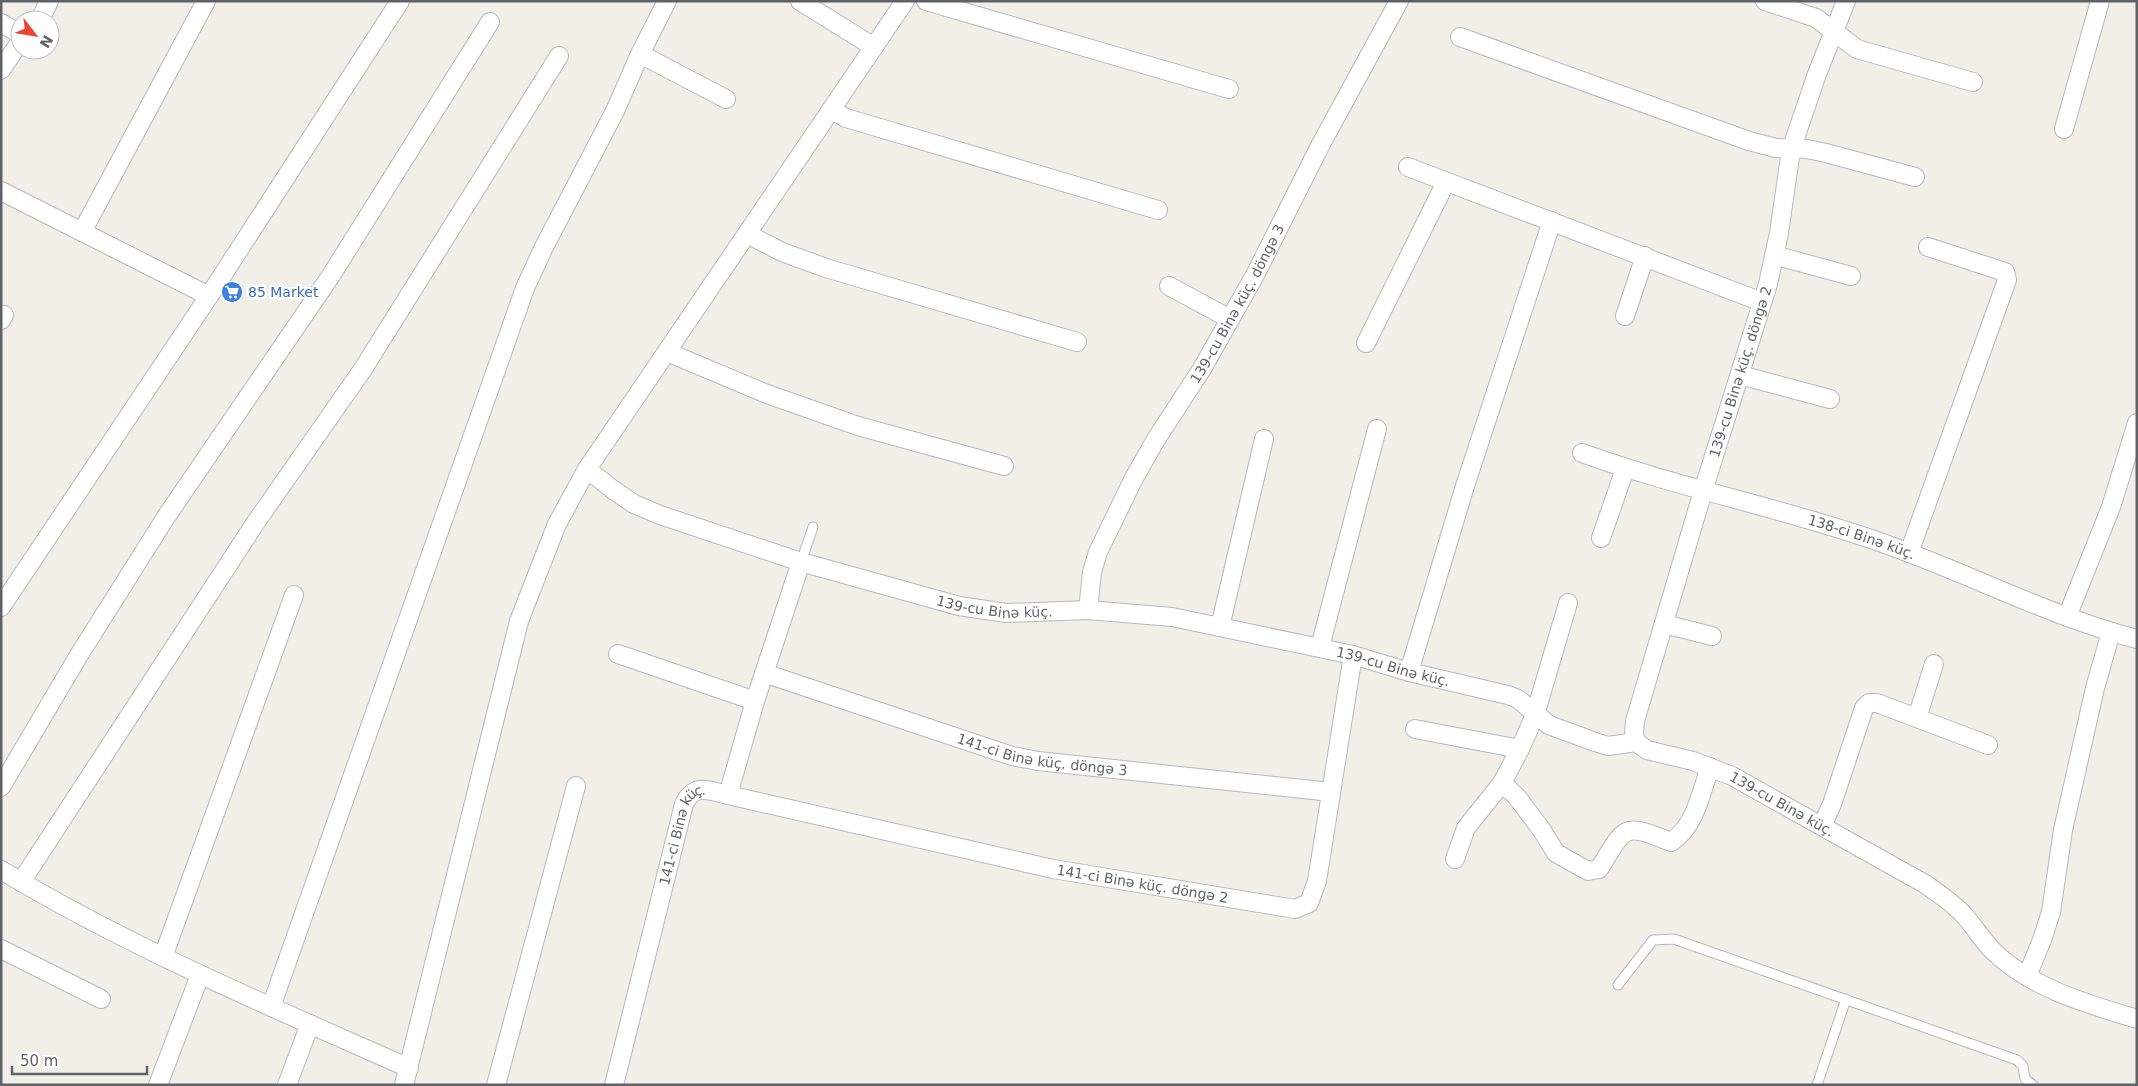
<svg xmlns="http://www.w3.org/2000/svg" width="2138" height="1086" font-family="'DejaVu Sans',sans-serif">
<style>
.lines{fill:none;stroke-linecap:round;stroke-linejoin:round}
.service-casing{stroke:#b5b8bc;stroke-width:11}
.minor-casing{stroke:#b5b8bc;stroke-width:20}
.service{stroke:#fff;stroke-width:9}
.minor{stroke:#fff;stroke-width:18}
.labels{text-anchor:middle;stroke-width:4.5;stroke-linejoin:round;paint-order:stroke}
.shop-label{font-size:14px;fill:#366cbe;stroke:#fff;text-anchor:start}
.street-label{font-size:14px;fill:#5f6368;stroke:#fff}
</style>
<rect width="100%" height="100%" fill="#f1efe8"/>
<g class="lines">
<g class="service-casing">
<path id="service" d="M 801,562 L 813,527
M 1618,985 L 1653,940 L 1674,939 L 2017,1060 L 2023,1066 L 2025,1079 L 2033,1085
M 1817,1085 L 1846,999"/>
</g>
<g class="minor-casing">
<g id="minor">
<path d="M 800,1 L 874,47"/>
<path d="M 926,1 L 1229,89"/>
<path d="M 1765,1 L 1816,18 L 1857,49 L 1973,82"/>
<path d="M 40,20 L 49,1"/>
<path d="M 1,23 L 20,34"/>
<path d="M 1460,37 L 1749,141 L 1776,148 L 1807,149 L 1826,153 L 1915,177"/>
<path d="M 640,54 L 726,99"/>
<path d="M 1,70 L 20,42"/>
<path d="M 832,110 L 846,118 L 1158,210"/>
<path d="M 2064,129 L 2100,1"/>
<path d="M 1408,167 L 1762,302"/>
<path d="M 1,191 L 209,296"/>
<path d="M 82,232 L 206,1"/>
<path d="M 747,234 L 782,252 L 826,268 L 1077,342"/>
<path d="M 1774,255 L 1851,276"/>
<path d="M 1169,286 L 1230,319"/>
<path d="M 1625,316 L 1645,256"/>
<path d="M 1,320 L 4,315"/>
<path d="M 1366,343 L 1446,182"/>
<path d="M 667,352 L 767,394 L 858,426 L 1004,466"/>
<path d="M 1740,375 L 1830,399"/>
<path id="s1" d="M 1582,453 C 1676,487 1774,506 1868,538 C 1959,568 2044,615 2137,639"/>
<path id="s2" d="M 587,469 L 612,489 L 634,504 L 660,515 L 801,562 L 959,606 L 1006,613 L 1088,610 L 1172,617 L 1353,655 L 1409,672 L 1508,695 L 1518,699 L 1549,725 L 1595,742 L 1608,746 L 1636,742"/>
<path d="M 1601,538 L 1625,469"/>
<path d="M 1909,553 L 2007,280 L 2005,272 L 1928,247"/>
<path d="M 1,607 L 209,296 L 400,1"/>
<path id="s3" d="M 1088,610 L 1092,572 L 1098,552 L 1134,478 L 1155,441 L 1203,367 L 1255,275 L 1321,144 L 1399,1"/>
<path d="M 2067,617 L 2111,507 L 2137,423"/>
<path d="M 1664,624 L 1712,636"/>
<path d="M 1220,627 L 1264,439"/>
<path d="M 1320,647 L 1377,429"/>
<path d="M 618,654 L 755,701"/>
<path d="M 1409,672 L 1465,486 L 1552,221"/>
<path id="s4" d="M 764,673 L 1012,756 L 1038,761 L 1331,792"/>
<path d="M 1917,718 L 1934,664"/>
<path d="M 1415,729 L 1520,749"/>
<path id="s5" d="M 1636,742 L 1634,734 L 1635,721 L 1703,491 L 1768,284 L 1779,233 L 1791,150 L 1817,74 L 1846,1"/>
<path id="s6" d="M 1636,742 L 1647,750 L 1693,761 L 1732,776 L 1925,884 C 1938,893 1950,901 1961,912 C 1973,924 1981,939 1993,951 C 2031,988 2087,1004 2137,1019"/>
<path d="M 1502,783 L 1517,797 L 1541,829 L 1556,853 L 1588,871 L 1599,869 C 1626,826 1622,822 1671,842 C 1695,827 1701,793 1710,767"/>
<path d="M 1,787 L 79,655 L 166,517 L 330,277 L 490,22"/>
<path id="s7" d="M 728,795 L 1053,869 L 1295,909 L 1309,903 L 1317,881 L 1353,655"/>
<path d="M 1822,826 L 1832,804 L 1864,708 L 1869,703 L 1877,703 L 1988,745"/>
<path d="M 1455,859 L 1466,828 L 1502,783 L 1520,749 L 1535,715 L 1568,603"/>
<path d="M 1,870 C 131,948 271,1007 409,1068"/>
<path d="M 21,882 L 256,522 L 363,369 L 559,56"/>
<path d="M 1,949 L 101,999"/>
<path d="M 163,957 L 294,595"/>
<path d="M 2027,976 L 2042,940 L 2051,912 L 2063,830 L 2095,688 L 2111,632"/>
<path d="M 271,1007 L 525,288 L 544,247 L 615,111 L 640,54 L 667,1"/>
<path d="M 158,1085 L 200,975"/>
<path d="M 287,1085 L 310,1024"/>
<path d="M 404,1085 L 519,621 L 557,524 L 587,469 L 905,1"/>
<path d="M 496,1085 L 576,786"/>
<path id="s8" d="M 614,1085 L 684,804 C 695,782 709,791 728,795 L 755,701 L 801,562"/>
</g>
</g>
<use href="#service" class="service"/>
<use href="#minor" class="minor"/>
</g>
<defs>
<g id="supermarket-disc" transform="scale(1.125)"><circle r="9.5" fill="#3f7fe0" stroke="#fff"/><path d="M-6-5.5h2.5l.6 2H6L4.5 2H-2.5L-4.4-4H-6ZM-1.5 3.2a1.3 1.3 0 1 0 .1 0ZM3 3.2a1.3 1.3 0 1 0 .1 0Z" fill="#fff"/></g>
</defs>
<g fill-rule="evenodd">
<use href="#supermarket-disc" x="232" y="292"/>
</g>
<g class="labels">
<g class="shop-label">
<text x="248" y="297">85 Market</text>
</g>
<g class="street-label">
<text dy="5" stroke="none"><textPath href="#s3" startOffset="344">139-cu Binə küç. döngə 3</textPath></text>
<text dy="5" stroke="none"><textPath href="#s5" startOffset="386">139-cu Binə küç. döngə 2</textPath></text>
<text dy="5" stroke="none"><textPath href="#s1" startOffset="292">138-ci Binə küç.</textPath></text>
<text dy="5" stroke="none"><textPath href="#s2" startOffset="435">139-cu Binə küç.</textPath></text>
<text dy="5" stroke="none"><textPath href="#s2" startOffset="840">139-cu Binə küç.</textPath></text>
<text dy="5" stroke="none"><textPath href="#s4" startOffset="291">141-ci Binə küç. döngə 3</textPath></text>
<text dy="5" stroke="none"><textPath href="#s6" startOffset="160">139-cu Binə küç.</textPath></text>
<text dy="5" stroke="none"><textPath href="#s8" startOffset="262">141-ci Binə küç.</textPath></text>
<text dy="5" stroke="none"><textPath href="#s7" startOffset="424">141-ci Binə küç. döngə 2</textPath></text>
</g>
</g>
<rect width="2138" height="1086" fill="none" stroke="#5f6368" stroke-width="5"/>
<g transform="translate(35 35) rotate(121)"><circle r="24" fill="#ffffff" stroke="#bfc1c3"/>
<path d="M0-4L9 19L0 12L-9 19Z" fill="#ea4335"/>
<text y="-8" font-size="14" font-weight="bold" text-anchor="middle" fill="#5f6368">N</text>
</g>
<path d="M12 1066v8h135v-8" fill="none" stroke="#5f6368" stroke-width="2.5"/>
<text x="20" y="1066" font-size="15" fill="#5f6368" stroke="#ffffff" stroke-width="4" paint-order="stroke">50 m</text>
</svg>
